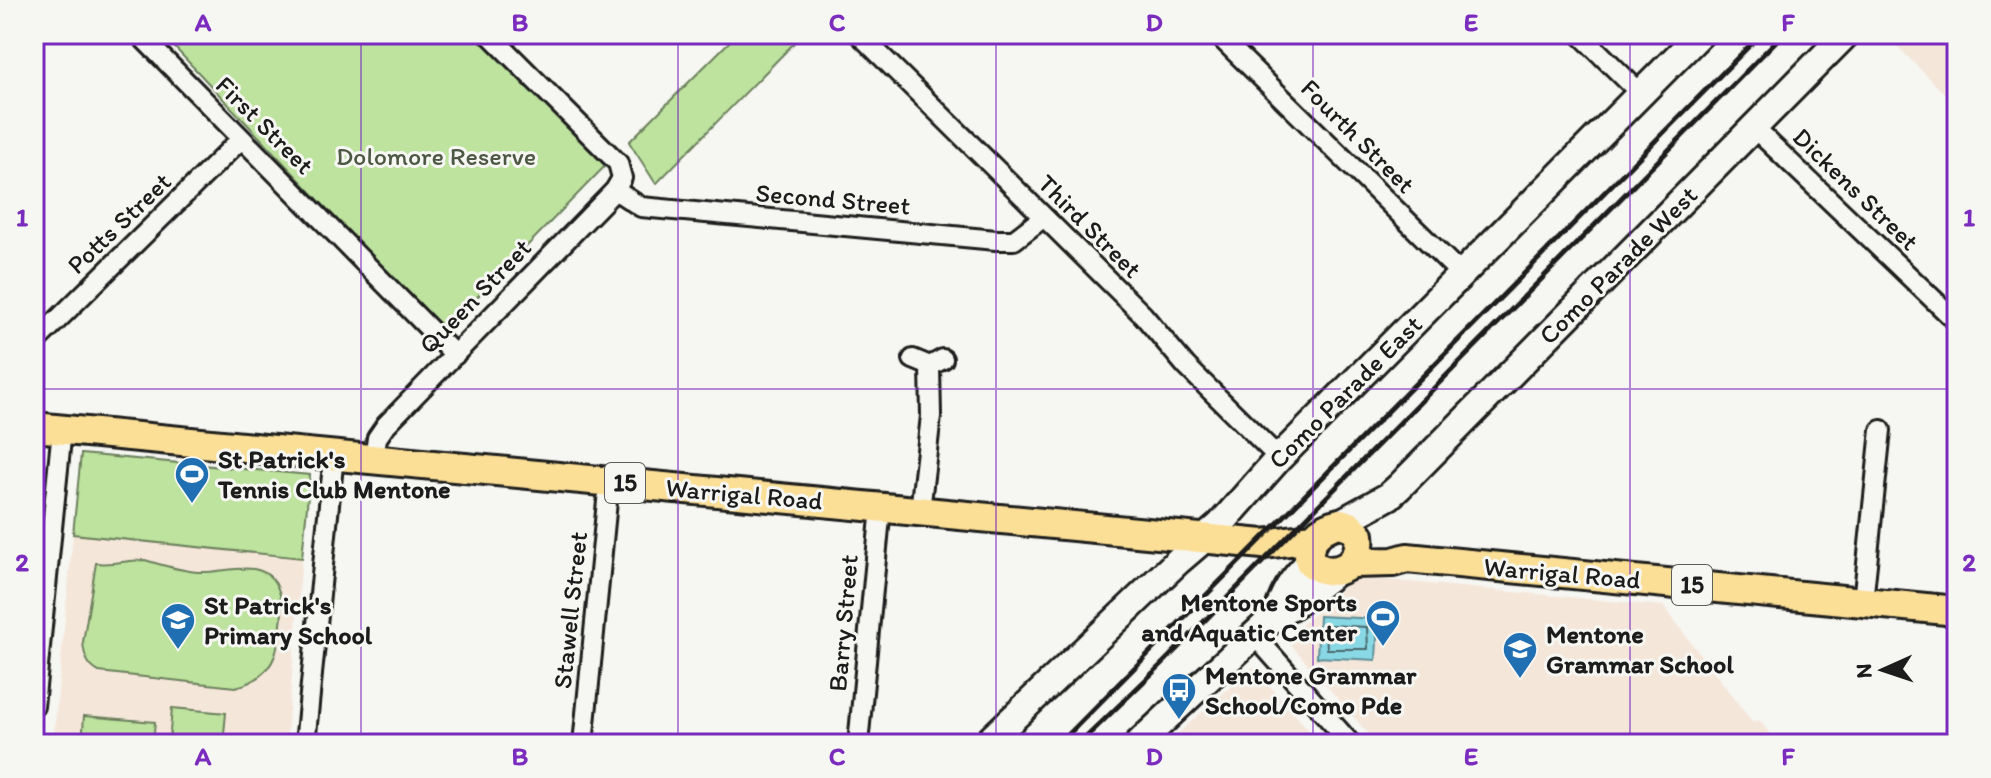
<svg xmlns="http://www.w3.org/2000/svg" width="1991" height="778" font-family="Itim,sans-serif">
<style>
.built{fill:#f5e6da}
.green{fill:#bde39e;stroke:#6c805d;stroke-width:2}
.water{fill:#89d8e5;stroke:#5d8d95;stroke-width:2}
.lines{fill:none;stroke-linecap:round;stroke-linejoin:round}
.shore{stroke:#48676c;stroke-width:2}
.street-casing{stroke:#1c1c1c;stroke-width:24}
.secondary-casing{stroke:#1c1c1c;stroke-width:32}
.primary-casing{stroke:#1c1c1c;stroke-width:34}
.street{stroke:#f6f6f2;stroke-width:18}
.secondary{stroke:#f6f6f2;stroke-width:26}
.primary{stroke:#fbdf96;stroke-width:28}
.rail{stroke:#1c1c1c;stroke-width:5}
.grid{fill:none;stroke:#7b2cbf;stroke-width:2;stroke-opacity:0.55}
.labels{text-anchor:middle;stroke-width:6;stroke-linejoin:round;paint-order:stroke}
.shield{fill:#f6f6f2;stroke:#5d5d5c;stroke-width:2}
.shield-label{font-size:24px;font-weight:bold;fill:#1c1c1c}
.street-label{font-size:26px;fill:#1c1c1c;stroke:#f6f6f2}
.park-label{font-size:26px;fill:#4c5843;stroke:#f6f6f2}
.poi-label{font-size:26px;font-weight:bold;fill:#1c1c1c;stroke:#f6f6f2;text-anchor:start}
.neatline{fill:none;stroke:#7b2cbf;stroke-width:3}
.grid-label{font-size:26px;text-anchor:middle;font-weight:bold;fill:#7b2cbf}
</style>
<rect width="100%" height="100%" fill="#f6f6f2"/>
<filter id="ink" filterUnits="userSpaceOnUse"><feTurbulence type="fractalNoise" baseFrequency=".0125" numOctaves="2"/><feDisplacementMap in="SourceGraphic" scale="16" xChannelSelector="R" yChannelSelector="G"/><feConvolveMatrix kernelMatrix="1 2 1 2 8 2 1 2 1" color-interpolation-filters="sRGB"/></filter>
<g filter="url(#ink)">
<path class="built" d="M 1885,34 L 1957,34 L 1957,106 Z
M 73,534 L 302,558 L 286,744 L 53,744 Z
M 1355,577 L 1663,606 L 1753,723 L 1759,720 L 1779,744 L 1377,744 L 1286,639 Z
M 1253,667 L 1321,744 L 1166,744 Z"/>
<path class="green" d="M 162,34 L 477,34 L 607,164 L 443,332 Z
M 737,34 L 803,34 L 656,184 L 629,142 Z
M 81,454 L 310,475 L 302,558 L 73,534 Z
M 145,560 C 162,565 181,571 199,572 C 217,573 237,566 254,569 C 290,576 283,622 277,648 C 273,669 256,683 235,687 L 99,672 C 87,666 84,655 83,642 L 96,563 C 112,565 128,560 145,560 Z
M 172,708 L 226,713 L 223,744 L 169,743 Z
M 84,716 L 155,722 L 153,744 L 82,744 Z"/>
<path class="water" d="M 1319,616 L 1378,619 L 1376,660 L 1317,657 Z"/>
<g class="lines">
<path class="shore" d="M 1329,625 L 1367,627 L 1368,649 L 1327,649 L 1326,628 Z"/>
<g class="street-casing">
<path id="street" d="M 139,34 L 455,355
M 859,34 L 1143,315 L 1186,366 L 1279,458
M 1217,34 L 1462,275
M 1580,34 L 1641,94
M 1753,127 L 1957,322
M 615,190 L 641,207 L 996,240 L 1014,240 L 1044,217
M 34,343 L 241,139
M 913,359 L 930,366 L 943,359
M 374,459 L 377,438 L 386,425 L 615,190 L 622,178 L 618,163 L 489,34
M 920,511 L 931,416 L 930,366
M 1863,602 L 1881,430
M 1254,635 L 1351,744
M 34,706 L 62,429
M 305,744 L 334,455
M 583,744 L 609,481
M 858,744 L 881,507"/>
</g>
<g class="secondary-casing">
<path id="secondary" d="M 1340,523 L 1389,496 L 1399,487 L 1846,34
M 1278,613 C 1283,592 1295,576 1310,562
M 986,744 L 1178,561 L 1219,526 L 1279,458 L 1700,34
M 1138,744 L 1278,613 L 1293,605 L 1337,571"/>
</g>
<g class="primary-casing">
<path id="primary" d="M 34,427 L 1263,544 L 1314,538
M 1340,523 L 1350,526 L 1359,535 C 1363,565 1334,582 1310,562 C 1305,541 1320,527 1340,523 Z
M 1352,563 L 1393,562 L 1407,558 L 1957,611"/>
</g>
<use href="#street" class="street"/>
<use href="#secondary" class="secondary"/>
<use href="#primary" class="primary"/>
<path class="rail" d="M 1059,744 L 1761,34
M 1079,744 L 1163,663 L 1783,34"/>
</g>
</g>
<path class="grid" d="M 361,34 L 361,744M 678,34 L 678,744M 996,34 L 996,744M 1313,34 L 1313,744M 1630,34 L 1630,744M 34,389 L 1957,389"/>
<defs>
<g id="stadium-pin" transform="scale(1.8)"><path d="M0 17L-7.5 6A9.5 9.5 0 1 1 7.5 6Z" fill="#1f6fb2" stroke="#f6f6f2"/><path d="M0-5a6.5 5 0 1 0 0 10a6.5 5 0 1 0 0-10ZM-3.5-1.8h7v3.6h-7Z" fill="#fff"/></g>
<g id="school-pin" transform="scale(1.8)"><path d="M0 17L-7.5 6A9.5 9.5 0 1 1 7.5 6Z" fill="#1f6fb2" stroke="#f6f6f2"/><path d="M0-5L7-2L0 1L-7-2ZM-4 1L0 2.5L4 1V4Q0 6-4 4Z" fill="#fff"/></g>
<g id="bus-pin" transform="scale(1.8)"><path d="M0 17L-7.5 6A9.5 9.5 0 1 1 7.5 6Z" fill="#1f6fb2" stroke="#f6f6f2"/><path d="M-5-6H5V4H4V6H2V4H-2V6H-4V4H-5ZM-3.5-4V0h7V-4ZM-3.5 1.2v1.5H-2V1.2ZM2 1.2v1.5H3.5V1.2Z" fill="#fff"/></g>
</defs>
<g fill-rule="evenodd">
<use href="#stadium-pin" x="192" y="474"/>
<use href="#stadium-pin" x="1383" y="617"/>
<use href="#school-pin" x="178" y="620"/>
<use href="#school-pin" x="1520" y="649"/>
<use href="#bus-pin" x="1179" y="690"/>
</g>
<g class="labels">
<g class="shield">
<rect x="605" y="463" width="40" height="40" rx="6"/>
<rect x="1672" y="565" width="40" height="40" rx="6"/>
</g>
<g class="shield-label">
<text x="625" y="491">15</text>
<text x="1692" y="593">15</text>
</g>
<g class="street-label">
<text transform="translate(265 125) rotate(45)" y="9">First Street</text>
<text transform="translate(1358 136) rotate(45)" y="9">Fourth Street</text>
<text transform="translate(1856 189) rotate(44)" y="9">Dickens Street</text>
<text transform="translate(833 199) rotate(5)" y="9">Second Street</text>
<text transform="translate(119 223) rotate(-44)" y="9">Potts Street</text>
<text transform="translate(1090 226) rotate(45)" y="9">Third Street</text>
<text transform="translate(1618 265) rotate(-45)" y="9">Como Parade West</text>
<text transform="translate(475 296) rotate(-46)" y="9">Queen Street</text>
<text transform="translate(1345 392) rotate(-45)" y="9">Como Parade East</text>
<text transform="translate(744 494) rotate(5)" y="9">Warrigal Road</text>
<text transform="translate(1562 573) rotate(5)" y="9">Warrigal Road</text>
<text transform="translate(570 610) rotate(-84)" y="9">Stawell Street</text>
<text transform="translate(843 623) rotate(-85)" y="9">Barry Street</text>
</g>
<g class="park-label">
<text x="436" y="165">Dolomore Reserve</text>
</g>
<g class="poi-label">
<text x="218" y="468">St Patrick's<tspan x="218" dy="30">Tennis Club Mentone</tspan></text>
<text x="1357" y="611" text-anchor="end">Mentone Sports<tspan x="1357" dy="30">and Aquatic Center</tspan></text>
<text x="204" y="614">St Patrick's<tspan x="204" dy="30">Primary School</tspan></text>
<text x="1546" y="643">Mentone<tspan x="1546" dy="30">Grammar School</tspan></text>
<text x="1205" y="684">Mentone Grammar<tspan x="1205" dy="30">School/Como Pde</tspan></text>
</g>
</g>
<rect width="1991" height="778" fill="none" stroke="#f6f6f2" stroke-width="88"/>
<g transform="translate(1883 670) rotate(267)" stroke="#f6f6f2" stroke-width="6" paint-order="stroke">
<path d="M0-6L14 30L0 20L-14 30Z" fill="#1c1c1c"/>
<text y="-12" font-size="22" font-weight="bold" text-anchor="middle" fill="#1c1c1c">N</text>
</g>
<rect x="44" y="44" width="1903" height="690" class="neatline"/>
<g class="grid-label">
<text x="203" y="31">A</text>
<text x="520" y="31">B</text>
<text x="837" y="31">C</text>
<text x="1154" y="31">D</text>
<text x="1471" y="31">E</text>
<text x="1788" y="31">F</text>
<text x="22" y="226">1</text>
<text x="1969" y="226">1</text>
<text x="22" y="571">2</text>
<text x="1969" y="571">2</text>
<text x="203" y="765">A</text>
<text x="520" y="765">B</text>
<text x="837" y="765">C</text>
<text x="1154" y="765">D</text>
<text x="1471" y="765">E</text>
<text x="1788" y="765">F</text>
</g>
</svg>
